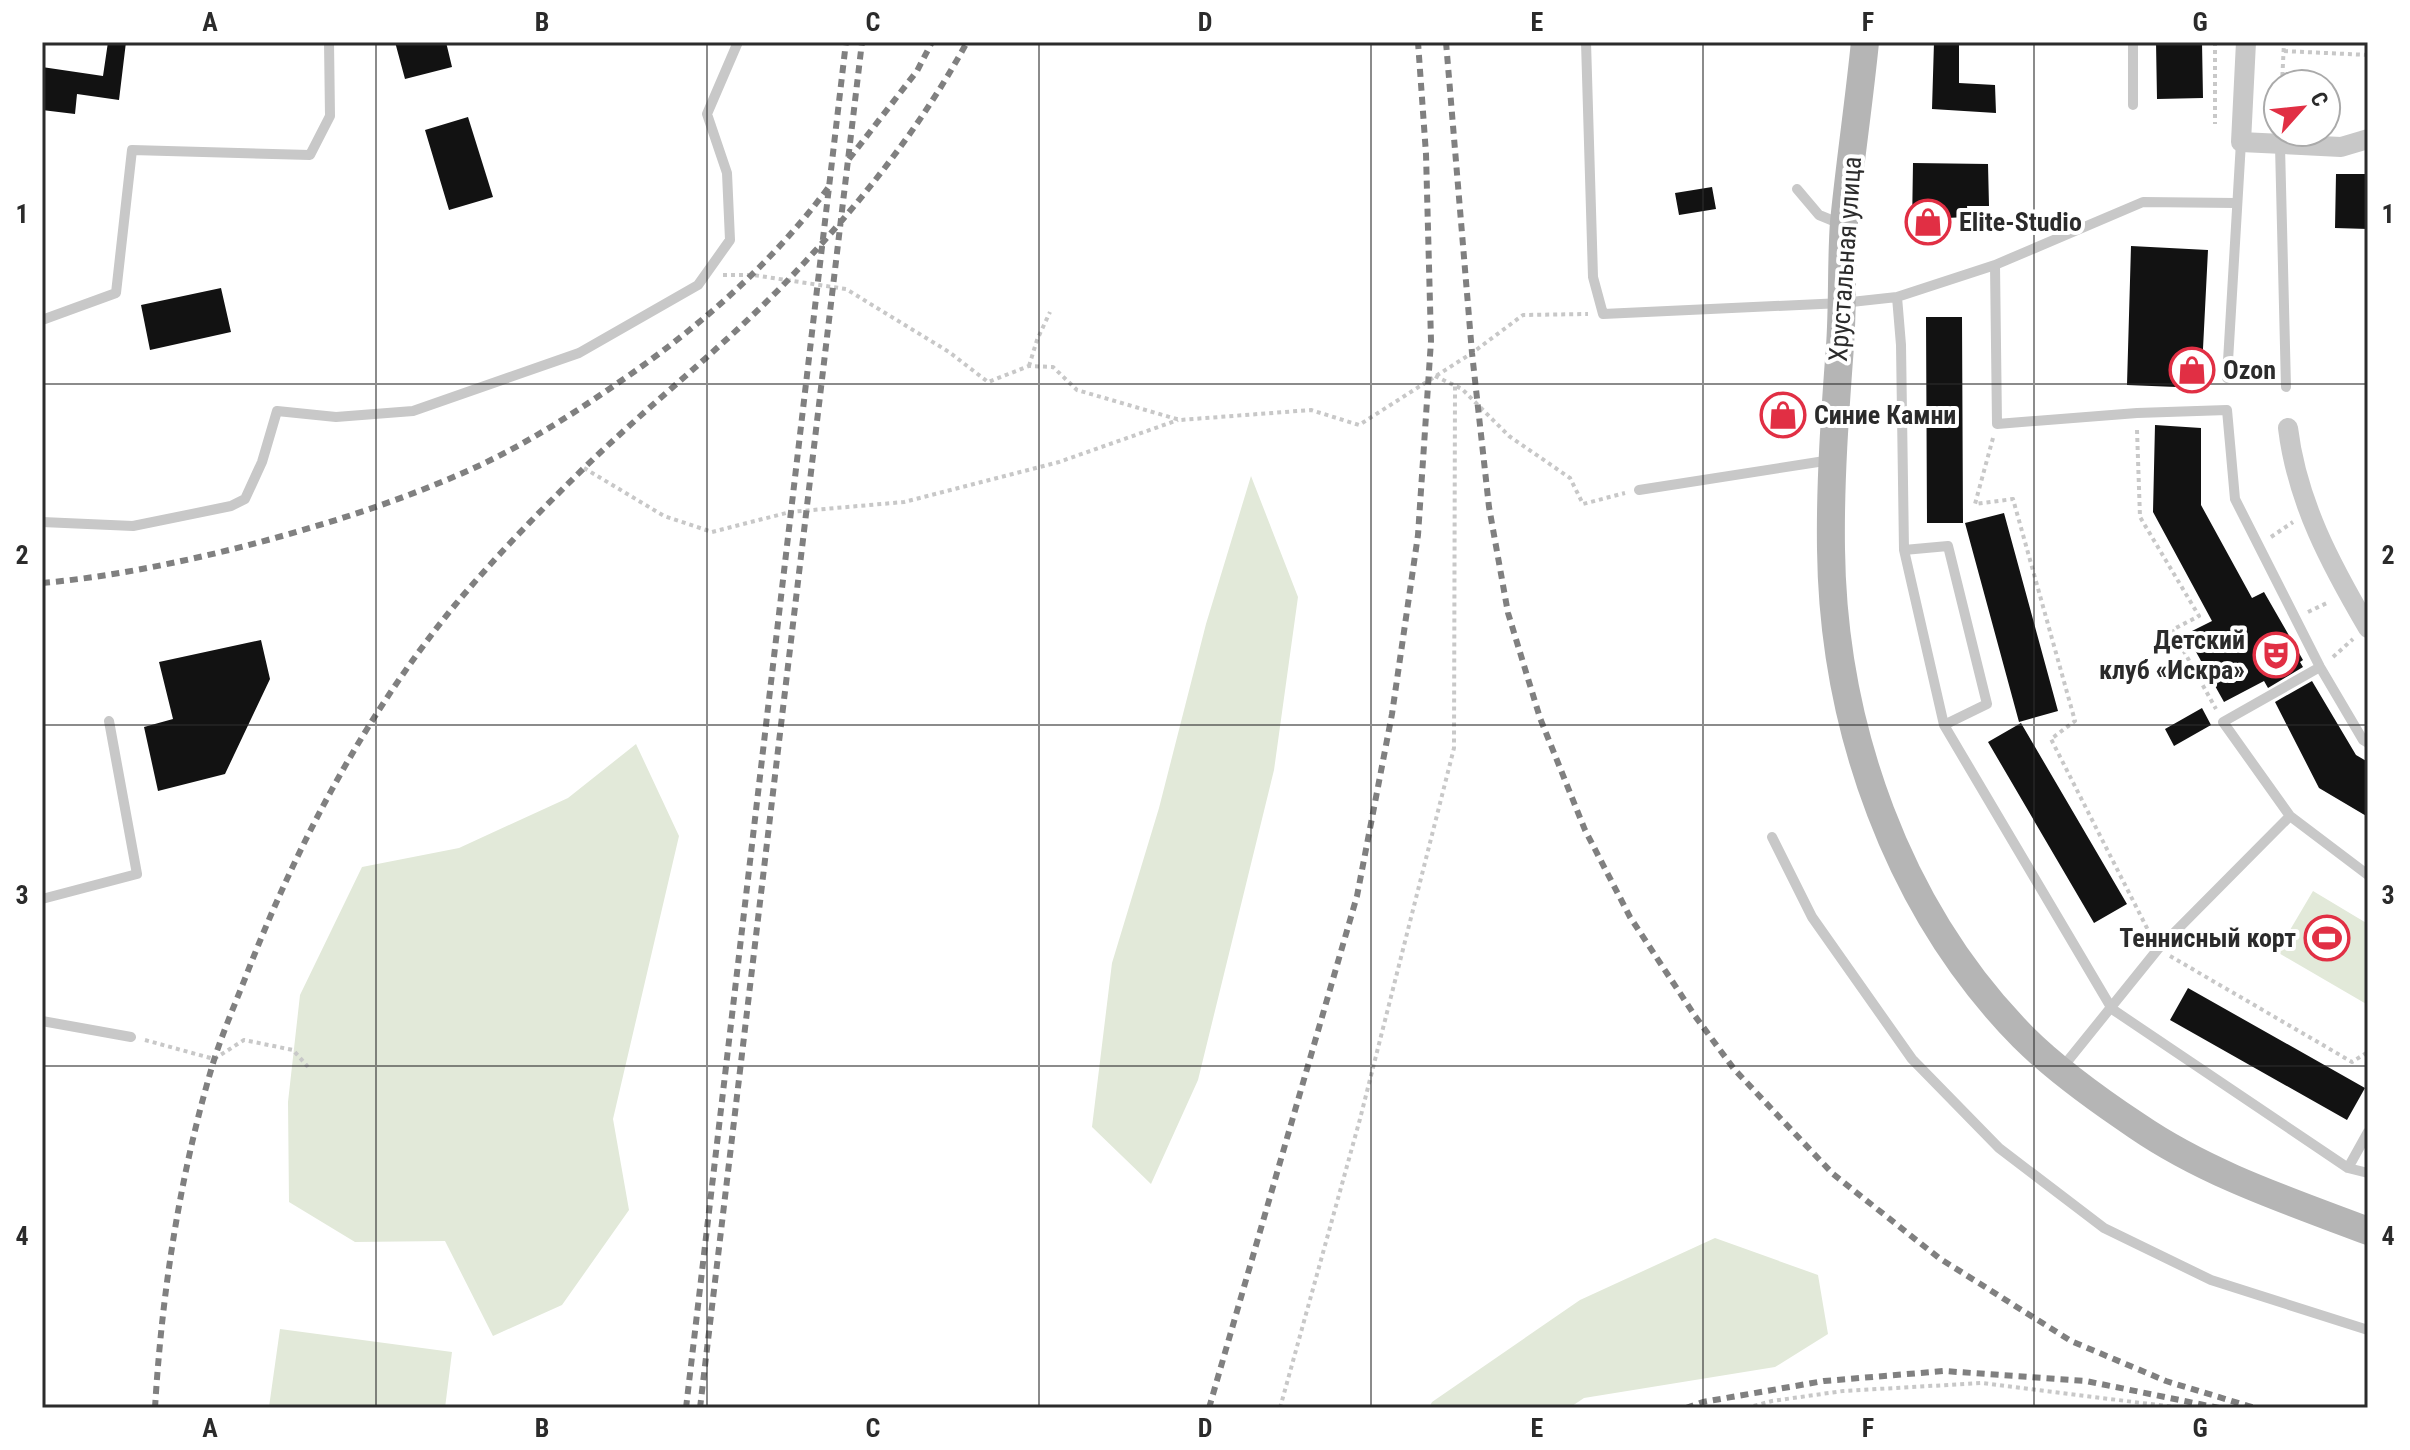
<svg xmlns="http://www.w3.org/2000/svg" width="2410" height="1450" font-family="'Roboto Condensed',sans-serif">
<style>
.green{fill:#e2e9d9}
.building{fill:#121212}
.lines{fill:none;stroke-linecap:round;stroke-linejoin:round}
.path{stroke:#c8c8c8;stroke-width:4;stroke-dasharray:4 4;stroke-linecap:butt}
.lane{stroke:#c8c8c8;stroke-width:10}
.street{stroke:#c8c8c8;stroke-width:20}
.secondary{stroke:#b5b5b5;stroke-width:28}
.rail{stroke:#808080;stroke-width:6;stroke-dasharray:8 6;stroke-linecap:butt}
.grid{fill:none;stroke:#2b2b2b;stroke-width:2;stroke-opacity:0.55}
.labels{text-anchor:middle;stroke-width:8;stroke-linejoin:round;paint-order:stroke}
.poi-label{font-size:26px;font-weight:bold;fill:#2b2b2b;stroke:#fff;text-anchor:start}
.street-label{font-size:26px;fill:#2b2b2b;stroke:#fff}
.neatline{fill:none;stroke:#2b2b2b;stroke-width:3}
.grid-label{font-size:26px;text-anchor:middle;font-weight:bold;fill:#2b2b2b}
</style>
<rect width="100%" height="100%" fill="#fff"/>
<path class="green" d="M 1251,476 L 1298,597 L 1274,770 L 1198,1080 L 1151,1184 L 1092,1127 L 1112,963 L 1159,808 L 1206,624 Z
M 636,744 L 679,836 L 613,1119 L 629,1210 L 562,1305 L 493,1336 L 445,1241 L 355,1242 L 289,1202 L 288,1102 L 300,995 L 362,867 L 459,848 L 568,798 Z
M 2313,891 L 2368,924 L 2368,1005 L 2277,952 Z
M 1715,1238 L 1818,1275 L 1828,1334 L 1775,1367 L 1584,1398 L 1569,1408 L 1429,1408 L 1432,1402 L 1580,1300 Z
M 280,1329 L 452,1352 L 445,1408 L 269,1407 Z"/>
<path class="building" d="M 108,42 L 126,42 L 119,100 L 77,94 L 75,114 L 42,110 L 42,67 L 103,76 Z
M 395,42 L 446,42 L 452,67 L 405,79 Z
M 1934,42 L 1959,42 L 1959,83 L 1995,85 L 1996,113 L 1932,109 Z
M 2156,42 L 2202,42 L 2203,98 L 2157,99 Z
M 468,117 L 493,197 L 449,210 L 425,130 Z
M 1913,163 L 1988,164 L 1989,206 L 1967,206 L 1968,217 L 1946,218 L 1945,230 L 1912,227 Z
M 2336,174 L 2368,174 L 2368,229 L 2335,228 Z
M 1712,187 L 1716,209 L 1679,215 L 1675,193 Z
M 2131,246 L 2208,250 L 2201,388 L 2127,385 Z
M 221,288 L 231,332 L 150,350 L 141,305 Z
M 1926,317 L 1962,317 L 1963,523 L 1927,523 Z
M 2155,425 L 2201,428 L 2201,505 L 2252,598 L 2264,592 L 2303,660 L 2300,662 L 2303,667 L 2268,688 L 2264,681 L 2224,702 L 2186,634 L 2212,621 L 2153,512 Z
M 2004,513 L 2058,711 L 2019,722 L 1965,523 Z
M 261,640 L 270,679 L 225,774 L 158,791 L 144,727 L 173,719 L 159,662 Z
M 2312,681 L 2356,755 L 2368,762 L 2368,817 L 2319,788 L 2275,702 Z
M 2202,708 L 2211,725 L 2174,746 L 2165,729 Z
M 2021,723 L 2127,904 L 2094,923 L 1988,742 Z
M 2188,988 L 2365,1088 L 2347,1120 L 2170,1020 Z"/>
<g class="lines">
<path class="path" d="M 2215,42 L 2215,124
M 2284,51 L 2368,55
M 2282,84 L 2284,42
M 723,275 L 753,275 L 846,289 L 949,352 L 988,382 L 1029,366 L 1053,367 L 1077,390 L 1180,420 L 1311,410 L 1359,425 L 1472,353 L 1523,315 L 1588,314
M 1029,366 L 1037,340 L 1050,312
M 1435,376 L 1462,389 L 1509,436 L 1570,478 L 1583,504 L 1625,493
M 2137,430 L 2140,517 L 2199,616 L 2172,630 L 2216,709
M 1993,438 L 1975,504 L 2013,499 L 2075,721 L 2051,739 L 2151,936
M 584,468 L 664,516 L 712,532 L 790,512 L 904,502 L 1059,462 L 1178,420
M 2271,537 L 2293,522
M 2308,612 L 2329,602
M 2333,657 L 2353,639
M 2170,956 L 2352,1062 L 2368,1052
M 145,1040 L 214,1059 L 244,1040 L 293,1050 L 308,1067
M 1280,1408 L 1360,1119 L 1454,748 L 1455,386
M 1746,1408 L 1772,1401 L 1843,1391 L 1982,1383 L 2182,1408"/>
<path class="lane" d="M 1586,42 L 1593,277 L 1603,314 L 1842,303 L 1897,297 L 1995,265 L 1997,424 L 2137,413 L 2227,410 L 2235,499 L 2320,667 L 2363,740 L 2368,743
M 2133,42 L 2133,105
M 2280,146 L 2286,387
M 1797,189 L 1819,215 L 1841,224
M 1995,265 L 2143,202 L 2236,203
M 1897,297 L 1901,345 L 1904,550 L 1944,725 L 2112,1009 L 2348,1168 L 2368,1173
M 42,320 L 116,293 L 132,150 L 310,155 L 330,116 L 329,42
M 2227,378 L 2241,142
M 1639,490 L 1831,460
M 42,522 L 133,526 L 231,506 L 245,499 L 262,462 L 277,411 L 336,417 L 413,411 L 579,353 L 698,285 L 730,240 L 727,173 L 707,114 L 738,42
M 1904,550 L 1948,546 L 1987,704 L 1944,725
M 2320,667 L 2223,722 L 2290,816 L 2368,875
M 1772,837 L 1812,917 L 1912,1059 L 1999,1148 L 2104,1228 L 2211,1280 L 2368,1330
M 42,899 L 137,874 L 109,721
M 42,1021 L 131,1037
M 2062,1068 L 2158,949 L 2290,816
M 2348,1168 L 2368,1132"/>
<path class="street" d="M 2246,42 L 2241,142 L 2341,147 L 2368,139
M 2288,428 C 2297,502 2331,565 2368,628"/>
<path class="secondary" d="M 1865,42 C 1859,102 1850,162 1844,222 C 1841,263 1843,305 1840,346 C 1835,413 1830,481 1831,549 C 1833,726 1897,909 2023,1037 C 2056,1070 2098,1100 2137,1126 C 2207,1174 2289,1201 2368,1231"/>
<path class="rail" d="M 1446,42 L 1472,353 L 1489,507 L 1508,613 L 1540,718 L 1585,830 L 1630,917 L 1695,1016 L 1734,1069 L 1833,1174 L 1939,1258 L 2071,1341 L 2166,1381 L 2255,1408
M 849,159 L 917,71 L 932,42
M 42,583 C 110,577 178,563 245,546 C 322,526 401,501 474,468 C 524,445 570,416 615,385 C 696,330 769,267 828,188
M 155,1408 C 162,1291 180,1173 214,1060 C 223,1032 235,1004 246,976 C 297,844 365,715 455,605 C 495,557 540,511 585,467 C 651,403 726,345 790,278 C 858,206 920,129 967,42
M 686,1408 L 846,42
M 700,1408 L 862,42
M 1209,1408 L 1357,896 L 1392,714 L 1418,535 L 1431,341 L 1426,154 L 1418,42
M 1686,1408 L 1703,1402 L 1824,1381 L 1944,1371 L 2086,1381 L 2219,1408"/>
</g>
<path class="grid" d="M 376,42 L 376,1408M 707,42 L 707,1408M 1039,42 L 1039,1408M 1371,42 L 1371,1408M 1703,42 L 1703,1408M 2034,42 L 2034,1408M 42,384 L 2368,384M 42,725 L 2368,725M 42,1066 L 2368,1066"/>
<defs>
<g id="shop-ring" transform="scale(2.3)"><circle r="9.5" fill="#fff" stroke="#e12f44" stroke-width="1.5"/><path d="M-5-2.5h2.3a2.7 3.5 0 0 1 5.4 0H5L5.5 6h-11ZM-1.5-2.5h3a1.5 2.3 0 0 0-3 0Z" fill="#e12f44"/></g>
<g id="theatre-ring" transform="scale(2.3)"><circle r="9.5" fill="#fff" stroke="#e12f44" stroke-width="1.5"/><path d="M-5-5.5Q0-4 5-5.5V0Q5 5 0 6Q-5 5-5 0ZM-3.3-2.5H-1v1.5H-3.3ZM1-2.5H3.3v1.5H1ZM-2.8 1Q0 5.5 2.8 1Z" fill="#e12f44"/></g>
<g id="stadium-ring" transform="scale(2.3)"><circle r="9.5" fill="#fff" stroke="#e12f44" stroke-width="1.5"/><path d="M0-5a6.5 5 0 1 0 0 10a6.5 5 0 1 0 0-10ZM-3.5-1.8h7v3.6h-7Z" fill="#e12f44"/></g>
</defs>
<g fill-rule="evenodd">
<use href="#shop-ring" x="1928" y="222"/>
<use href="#shop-ring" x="2192" y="370"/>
<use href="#shop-ring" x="1783" y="415"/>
<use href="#theatre-ring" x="2276" y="655"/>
<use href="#stadium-ring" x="2327" y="938"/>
</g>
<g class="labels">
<g class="poi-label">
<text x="1959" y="231">Elite-Studio</text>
<text x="2223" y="379">Ozon</text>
<text x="1814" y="424">Синие Камни</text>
<text x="2245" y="649" text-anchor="end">Детский<tspan x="2245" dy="30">клуб «Искра»</tspan></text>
<text x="2296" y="947" text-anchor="end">Теннисный корт</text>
</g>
<g class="street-label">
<text transform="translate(1845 259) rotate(-86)" y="9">Хрустальная улица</text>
</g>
</g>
<rect width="2410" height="1450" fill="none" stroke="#ffffff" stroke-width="88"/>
<g transform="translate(2302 108) rotate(63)"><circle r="38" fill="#ffffff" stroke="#aaaaaa" stroke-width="2"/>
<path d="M0-6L14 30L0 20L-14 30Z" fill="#e12f44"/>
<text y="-12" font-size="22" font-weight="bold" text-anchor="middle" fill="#2b2b2b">С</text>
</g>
<rect x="44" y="44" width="2322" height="1362" class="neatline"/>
<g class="grid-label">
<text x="210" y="31">A</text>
<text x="542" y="31">B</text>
<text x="873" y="31">C</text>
<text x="1205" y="31">D</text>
<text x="1537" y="31">E</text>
<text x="1868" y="31">F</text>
<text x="2200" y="31">G</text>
<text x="22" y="223">1</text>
<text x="2388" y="223">1</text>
<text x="22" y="564">2</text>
<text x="2388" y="564">2</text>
<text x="22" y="904">3</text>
<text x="2388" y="904">3</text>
<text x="22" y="1245">4</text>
<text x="2388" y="1245">4</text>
<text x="210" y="1437">A</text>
<text x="542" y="1437">B</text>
<text x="873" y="1437">C</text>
<text x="1205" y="1437">D</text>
<text x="1537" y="1437">E</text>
<text x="1868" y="1437">F</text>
<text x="2200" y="1437">G</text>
</g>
</svg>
